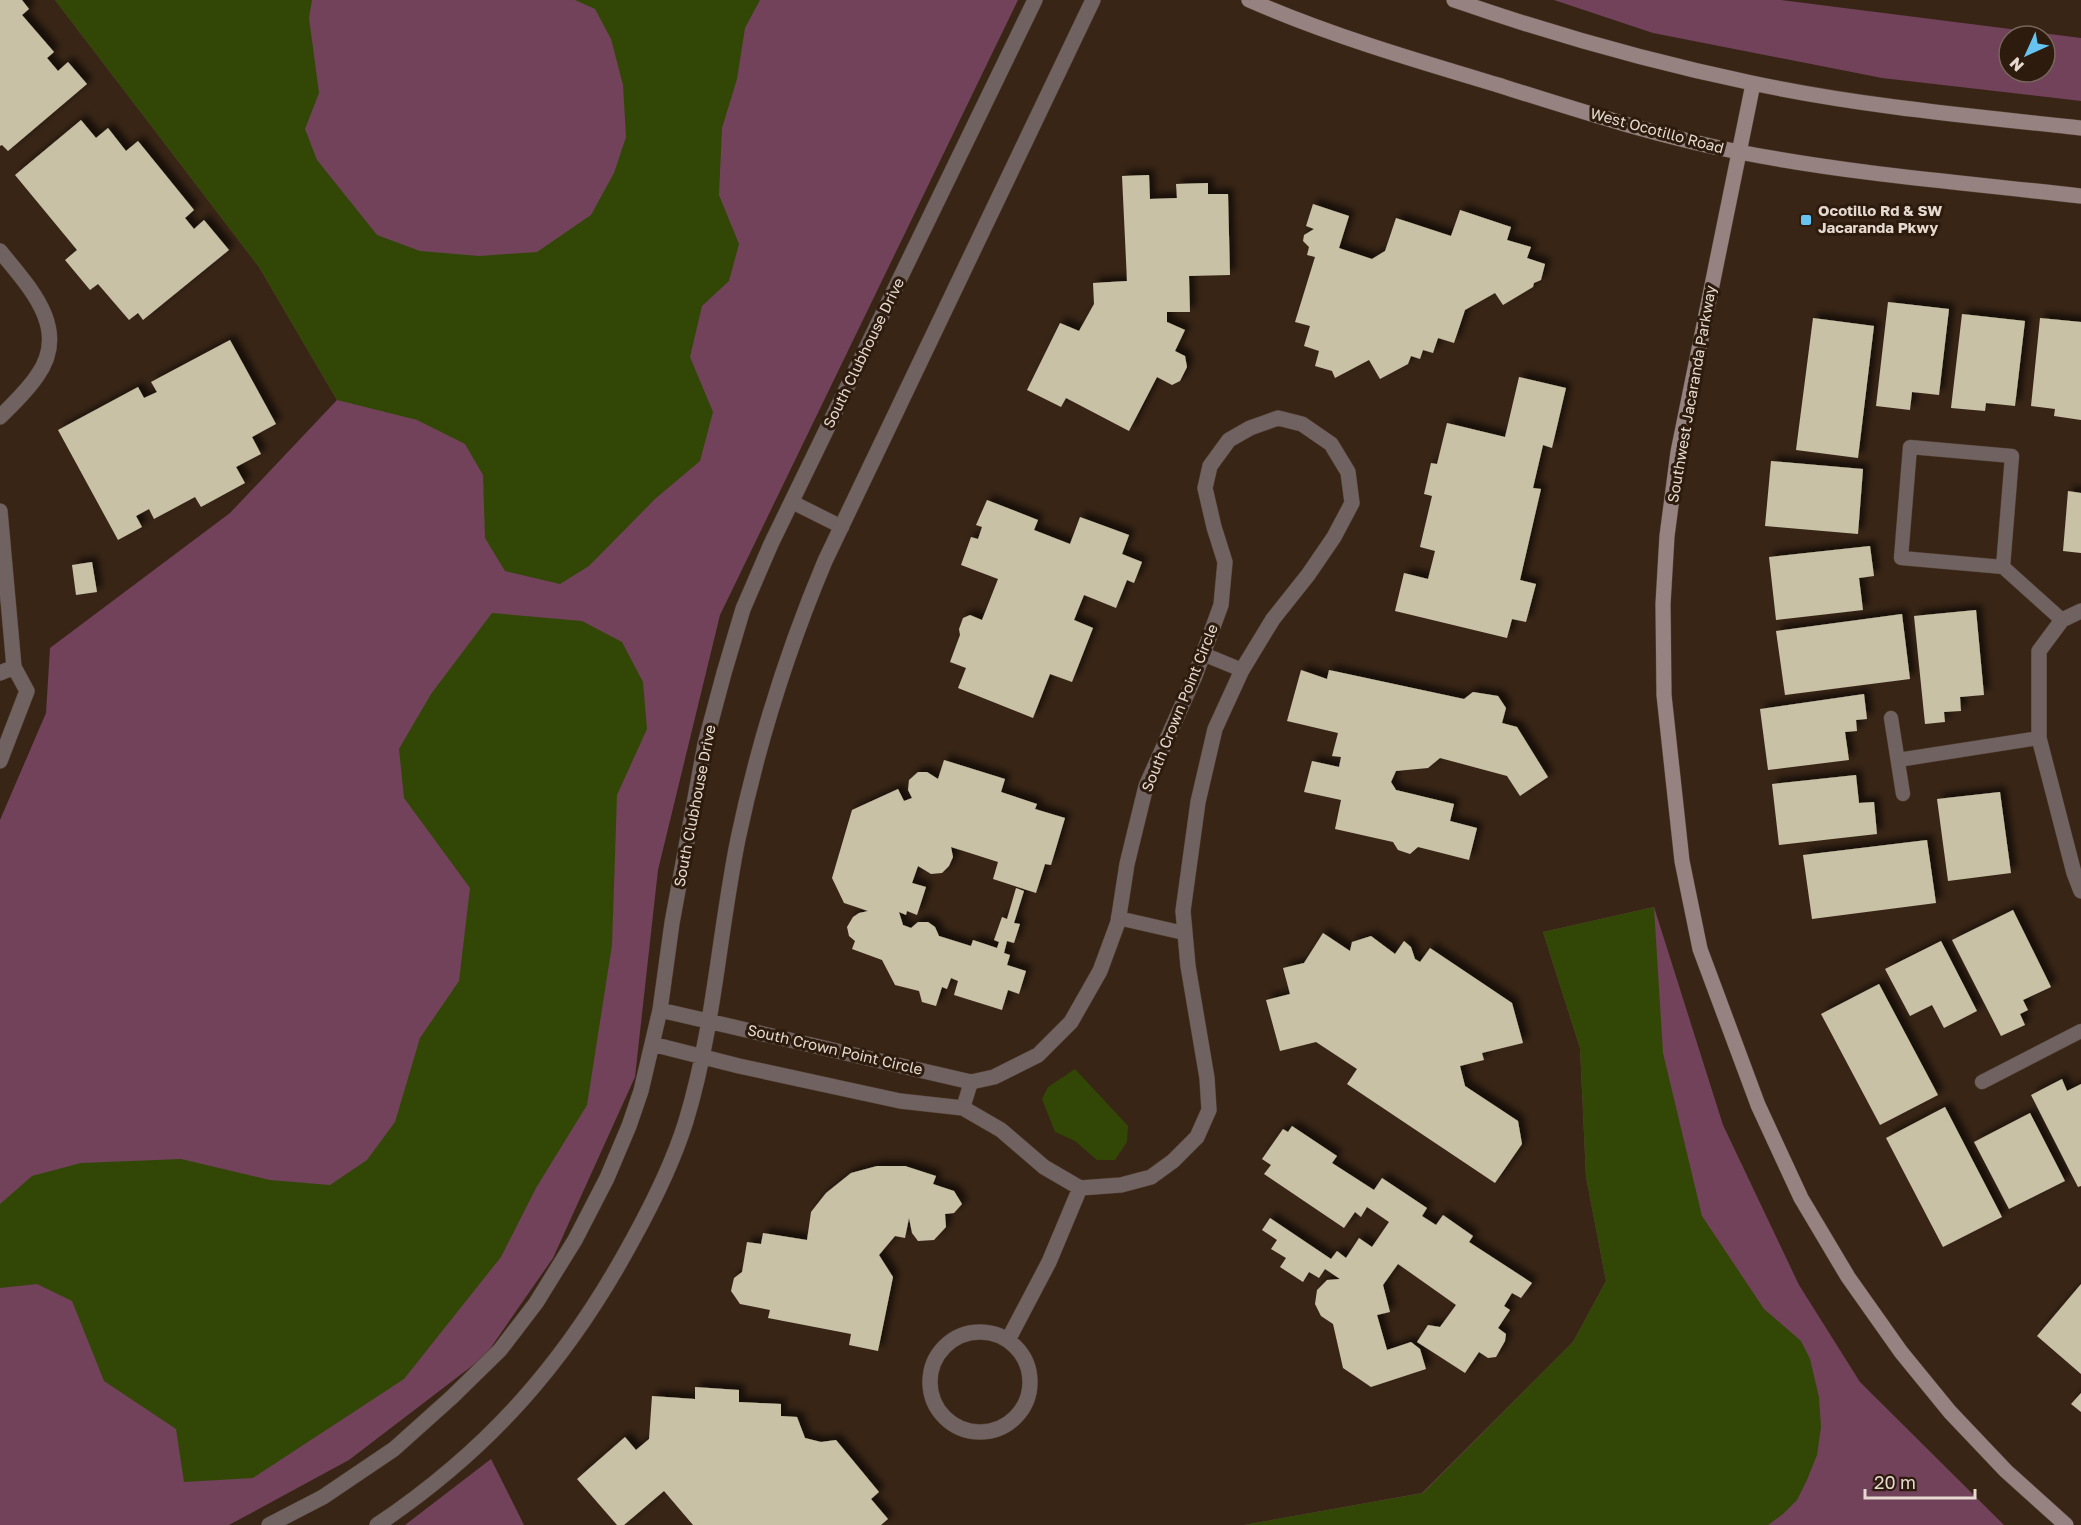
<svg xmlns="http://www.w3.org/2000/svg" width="2081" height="1525" font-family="'Golos Text',sans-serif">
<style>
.green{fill:#71425a;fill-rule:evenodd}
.water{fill:#324706}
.building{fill:#c9c1a6;filter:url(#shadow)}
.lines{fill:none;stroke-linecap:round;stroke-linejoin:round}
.lane-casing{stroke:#544234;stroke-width:15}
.street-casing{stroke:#544234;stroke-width:16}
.secondary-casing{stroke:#544234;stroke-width:16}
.lane{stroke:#6f6261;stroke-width:14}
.street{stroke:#6f6261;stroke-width:15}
.secondary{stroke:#968280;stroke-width:15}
.poi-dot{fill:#67c4f0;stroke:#2d1b0d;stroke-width:2}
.labels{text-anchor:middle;stroke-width:6;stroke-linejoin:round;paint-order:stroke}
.street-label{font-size:15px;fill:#e5d9d0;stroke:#2d1b0d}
.poi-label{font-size:15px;font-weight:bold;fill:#e5d9d0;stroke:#2d1b0d;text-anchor:start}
</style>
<defs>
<filter id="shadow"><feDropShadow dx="5.5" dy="-5.5" stdDeviation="3" flood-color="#0009"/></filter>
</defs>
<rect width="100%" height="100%" fill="#382516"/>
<path class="green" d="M 55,0 L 1018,0 L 720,615 L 658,870 L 635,1077 L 553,1258 L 485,1356 L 349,1460 L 229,1525 L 0,1525 L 0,820 L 46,713 L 50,648 L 230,513 L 337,400 L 259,267 Z
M 1554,0 L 1781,0 L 2081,38 L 2081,101 L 1882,78 L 1653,33 ZM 2009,36 L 2045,36 L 2045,72 L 2009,72 Z
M 1654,907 L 1723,1125 L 1799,1285 L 1860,1382 L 2004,1525 L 1244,1525 L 1422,1493 L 1573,1342 L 1606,1281 L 1586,1177 L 1580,1048 L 1543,932 Z
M 491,1459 L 524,1525 L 405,1525 Z"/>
<path class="water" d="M 55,0 L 312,0 L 309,18 L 319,93 L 305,129 L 317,160 L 377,235 L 420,251 L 479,256 L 537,252 L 591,215 L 614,173 L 626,137 L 623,85 L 611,39 L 595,9 L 575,0 L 760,0 L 745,28 L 737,79 L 722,128 L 719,195 L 739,244 L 729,281 L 702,306 L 690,357 L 713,412 L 700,461 L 655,499 L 589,566 L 560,584 L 505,571 L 485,538 L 483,475 L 465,444 L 417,420 L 337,400 L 259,267 Z
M 492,613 L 582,621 L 622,642 L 643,682 L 647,729 L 617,795 L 612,945 L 587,1105 L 536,1188 L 501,1257 L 404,1379 L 253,1478 L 184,1482 L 176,1429 L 104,1381 L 72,1301 L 37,1284 L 0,1288 L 0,1204 L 32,1176 L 81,1163 L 181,1159 L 270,1180 L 330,1185 L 367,1160 L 395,1122 L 420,1038 L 459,981 L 470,888 L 404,798 L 399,749 L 431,694 Z
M 1654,907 L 1663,1053 L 1702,1216 L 1764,1309 L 1801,1341 L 1810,1359 L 1819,1397 L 1821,1427 L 1817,1455 L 1807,1480 L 1797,1500 L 1783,1514 L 1768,1525 L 1244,1525 L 1423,1493 L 1573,1342 L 1606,1281 L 1586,1177 L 1580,1048 L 1543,932 Z
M 1075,1069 L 1128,1126 L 1127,1142 L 1115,1160 L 1097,1160 L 1075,1141 L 1055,1132 L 1042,1099 L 1048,1087 Z"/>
<path class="building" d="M 0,0 L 22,0 L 29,9 L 22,15 L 54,52 L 47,58 L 58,71 L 68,62 L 87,84 L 8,151 L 2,145 L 0,146 Z
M 81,120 L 96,138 L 108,128 L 126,151 L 138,141 L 194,210 L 185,218 L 194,229 L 204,220 L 229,250 L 143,320 L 138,313 L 129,320 L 98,284 L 90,290 L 65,260 L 77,250 L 15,175 Z
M 1149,175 L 1150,199 L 1177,198 L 1176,184 L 1208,183 L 1208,194 L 1228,194 L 1230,275 L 1189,276 L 1190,312 L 1167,312 L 1167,322 L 1185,330 L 1175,351 L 1185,356 L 1187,367 L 1180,381 L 1172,385 L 1157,377 L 1129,431 L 1066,398 L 1061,407 L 1027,390 L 1060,323 L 1079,331 L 1094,304 L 1093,283 L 1127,281 L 1122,176 Z
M 1313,204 L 1349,216 L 1339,248 L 1372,259 L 1385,251 L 1396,218 L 1451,236 L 1460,210 L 1511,227 L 1507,240 L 1531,247 L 1527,258 L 1545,264 L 1541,280 L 1534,283 L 1533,287 L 1503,305 L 1495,293 L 1465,310 L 1454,343 L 1438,338 L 1433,353 L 1423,350 L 1420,359 L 1411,356 L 1408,364 L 1380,379 L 1369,360 L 1335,378 L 1332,371 L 1315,366 L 1319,351 L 1304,346 L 1310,326 L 1295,322 L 1315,257 L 1307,255 L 1309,247 L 1303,241 L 1304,235 L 1314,229 L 1306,226 Z
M 1888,302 L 1949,309 L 1939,395 L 1912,392 L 1910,410 L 1876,406 Z
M 1962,314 L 2025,321 L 2015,406 L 1986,403 L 1985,411 L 1951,408 Z
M 1813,318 L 1874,326 L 1858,458 L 1796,450 Z
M 2040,318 L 2081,322 L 2081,420 L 2054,416 L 2055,409 L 2031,406 Z
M 230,340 L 276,424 L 252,437 L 261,454 L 236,467 L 245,483 L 201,507 L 195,497 L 154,519 L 149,509 L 136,516 L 142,527 L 118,540 L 58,430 L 138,387 L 144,398 L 157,392 L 151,382 Z
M 1519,377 L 1566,388 L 1552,448 L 1543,445 L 1533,488 L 1541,489 L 1520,580 L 1536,584 L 1526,622 L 1512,619 L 1507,638 L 1395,611 L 1404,573 L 1428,579 L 1435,551 L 1420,547 L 1432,496 L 1424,494 L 1431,463 L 1437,464 L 1447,423 L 1505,437 Z
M 1771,461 L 1863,469 L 1858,534 L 1765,526 Z
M 2068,491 L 2081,493 L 2081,553 L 2063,551 Z
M 987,500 L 1038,520 L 1034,530 L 1070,544 L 1080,517 L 1129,535 L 1122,554 L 1142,562 L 1134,583 L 1127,580 L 1116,608 L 1084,595 L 1074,620 L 1093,628 L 1072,682 L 1050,674 L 1033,718 L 958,688 L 966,668 L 950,662 L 960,635 L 959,629 L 963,618 L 970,615 L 982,620 L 998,579 L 961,565 L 971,537 L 978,539 L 982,527 L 976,525 Z
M 1870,546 L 1874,576 L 1859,578 L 1863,610 L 1776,620 L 1769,557 Z
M 92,562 L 97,592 L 76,595 L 72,565 Z
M 1976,610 L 1984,695 L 1960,697 L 1961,711 L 1944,712 L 1945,722 L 1925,724 L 1914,616 Z
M 1902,614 L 1910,679 L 1785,695 L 1776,631 Z
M 1301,670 L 1327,679 L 1329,670 L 1464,699 L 1473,692 L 1498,696 L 1506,708 L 1502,723 L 1517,727 L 1548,777 L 1520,796 L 1507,776 L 1440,758 L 1428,768 L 1396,771 L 1391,782 L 1396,790 L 1454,804 L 1450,821 L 1477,828 L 1469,860 L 1418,847 L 1410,854 L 1398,850 L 1393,842 L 1335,829 L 1341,800 L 1304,792 L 1312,761 L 1339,767 L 1341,757 L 1332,756 L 1338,733 L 1287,721 Z
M 1864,694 L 1867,719 L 1856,720 L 1857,731 L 1845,732 L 1849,760 L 1768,770 L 1760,709 Z
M 944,760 L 1005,779 L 1001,792 L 1037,804 L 1035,809 L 1065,818 L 1051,865 L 1045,864 L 1036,893 L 993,879 L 998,862 L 951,847 L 953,857 L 949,866 L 942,873 L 931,874 L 918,866 L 912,883 L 926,887 L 917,915 L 907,911 L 906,915 L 899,912 L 903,925 L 911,928 L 918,922 L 928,922 L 935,927 L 939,936 L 971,946 L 973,940 L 997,948 L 999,942 L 994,940 L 1002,917 L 1007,919 L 1016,888 L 1024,891 L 1014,923 L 1020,924 L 1014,943 L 1007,941 L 1004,953 L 1010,955 L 1007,965 L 1026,971 L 1019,994 L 1008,990 L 1002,1010 L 954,995 L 958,981 L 951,978 L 947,989 L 942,987 L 936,1006 L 922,1002 L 919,991 L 895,985 L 882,960 L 852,949 L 855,941 L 849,936 L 847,927 L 853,917 L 859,913 L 868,911 L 844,903 L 832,878 L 852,810 L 898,789 L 904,801 L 912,798 L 908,790 L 909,780 L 918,772 L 927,772 L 938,779 Z
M 1856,775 L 1859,803 L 1874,802 L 1877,834 L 1779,845 L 1772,784 Z
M 2000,792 L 2011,873 L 1948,881 L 1937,799 Z
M 1927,840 L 1936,903 L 1812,919 L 1803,855 Z
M 2013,910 L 2051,987 L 2023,1000 L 2028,1010 L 2020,1014 L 2025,1025 L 2001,1036 L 1952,940 Z
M 1323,933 L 1350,951 L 1352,942 L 1371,936 L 1395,954 L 1404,941 L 1411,947 L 1415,959 L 1420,962 L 1430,948 L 1512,1003 L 1523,1043 L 1482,1053 L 1484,1060 L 1460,1066 L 1465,1086 L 1518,1121 L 1522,1144 L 1495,1183 L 1347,1084 L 1357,1069 L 1316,1042 L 1280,1051 L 1266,1000 L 1290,994 L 1283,968 L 1304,963 Z
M 1941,941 L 1977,1011 L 1944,1028 L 1932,1005 L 1910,1016 L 1885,969 Z
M 1879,984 L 1938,1095 L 1880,1125 L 1821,1014 Z
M 2062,1079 L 2067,1091 L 2081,1084 L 2081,1186 L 2078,1187 L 2031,1095 Z
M 1945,1107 L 2002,1217 L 1943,1247 L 1886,1138 Z
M 2030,1113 L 2065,1181 L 2009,1209 L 1974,1142 Z
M 1292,1126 L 1337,1156 L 1332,1163 L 1374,1190 L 1382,1178 L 1427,1208 L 1422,1216 L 1436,1225 L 1443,1215 L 1473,1236 L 1469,1242 L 1532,1283 L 1521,1298 L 1512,1293 L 1504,1306 L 1510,1310 L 1498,1328 L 1506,1334 L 1505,1341 L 1496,1357 L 1488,1358 L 1479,1352 L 1465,1373 L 1417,1342 L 1428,1325 L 1440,1327 L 1456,1305 L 1398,1264 L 1383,1285 L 1390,1312 L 1377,1315 L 1387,1350 L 1411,1342 L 1420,1349 L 1426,1369 L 1371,1387 L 1343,1368 L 1333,1324 L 1321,1316 L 1315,1304 L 1317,1290 L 1327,1280 L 1340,1279 L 1325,1269 L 1319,1278 L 1309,1272 L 1303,1282 L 1280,1267 L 1286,1258 L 1271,1249 L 1277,1240 L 1262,1230 L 1270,1218 L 1331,1259 L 1337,1251 L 1346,1258 L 1359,1238 L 1372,1247 L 1389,1222 L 1367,1207 L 1361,1217 L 1355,1212 L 1344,1228 L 1264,1174 L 1271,1165 L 1262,1159 L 1283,1129 L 1288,1132 Z
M 877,1166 L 905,1166 L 936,1176 L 933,1184 L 954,1191 L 962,1204 L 954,1213 L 945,1214 L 946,1227 L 934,1240 L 918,1241 L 912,1233 L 909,1218 L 905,1238 L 895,1236 L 879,1255 L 893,1277 L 878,1351 L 849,1345 L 851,1334 L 768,1318 L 770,1310 L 740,1304 L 731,1291 L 734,1278 L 742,1272 L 747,1242 L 761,1244 L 763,1233 L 807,1240 L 811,1212 L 826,1193 L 851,1173 Z
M 2081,1284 L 2081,1374 L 2037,1336 Z
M 695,1387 L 739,1390 L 739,1402 L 781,1404 L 781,1416 L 797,1417 L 805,1438 L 821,1442 L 836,1440 L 879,1492 L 871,1499 L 888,1519 L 881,1525 L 693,1525 L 664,1491 L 624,1525 L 617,1525 L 577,1479 L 625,1437 L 636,1450 L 649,1439 L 652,1396 L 695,1399 Z
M 2081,1393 L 2081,1412 L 2071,1404 Z"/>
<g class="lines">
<g class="lane-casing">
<path id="lane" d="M 792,502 L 842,527
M 2003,567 L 2012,456 L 1910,447 L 1901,558 L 2003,567 L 2062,620
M 1203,654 L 1242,670
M 1891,718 L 1903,794
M 1898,760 L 2039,738
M 1118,918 L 1184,933
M 1982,1082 L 2081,1031
M 963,1108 L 971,1082"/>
</g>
<g class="street-casing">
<path id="street" d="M 0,251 C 29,287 71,329 37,376 C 27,391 13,404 0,417
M 0,511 L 14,667 L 27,691 L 0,761
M 2081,611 L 2062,620 L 2039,651 L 2039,738 L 2074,873 L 2081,891
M 0,673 L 14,667
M 652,1044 L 739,1066 L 900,1101 L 963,1108 L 1001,1130 L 1044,1167 L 1080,1188 L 1121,1185 L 1151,1177 L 1173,1161 L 1197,1137 L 1209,1110 L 1207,1078 L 1188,966 L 1183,911 L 1198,802 L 1215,729 L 1242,670 L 1273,619 L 1308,575 L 1334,537 L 1352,503 L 1348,472 L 1331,444 L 1302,424 L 1278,418 L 1250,428 L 1229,440 L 1210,466 L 1205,488 L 1214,527 L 1225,562 L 1221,605 L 1195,676 L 1146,786 L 1127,864 L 1118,922 L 1100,971 L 1071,1022 L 1038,1055 L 994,1077 L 971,1082 L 660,1010
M930 1382a50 50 0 1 1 100 0a50 50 0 1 1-100 0Z
M 1008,1340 L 1049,1262 L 1080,1188
M 269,1525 L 323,1497 L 394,1449 L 452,1397 L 500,1350 L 536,1303 L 575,1240 L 607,1178 L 629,1126 L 641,1091 L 660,1010 L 672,923 L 705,744 L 724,673 L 743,609 L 771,544 L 1035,0
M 377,1525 C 490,1449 567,1361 632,1241 C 653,1203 673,1163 686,1121 C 714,1029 719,933 738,839 C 758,744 787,651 825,561 L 1093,0"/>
</g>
<g class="secondary-casing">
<path id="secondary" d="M 1249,0 C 1329,35 1414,60 1498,85 C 1577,110 1657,136 1739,152 C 1851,174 1967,183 2081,196
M 1454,0 C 1552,34 1651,62 1752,83 C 1860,106 1971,116 2081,128
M 1753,84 L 1678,452 L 1667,536 L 1663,604 L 1664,695 L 1682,861 L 1700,949 L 1758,1105 L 1801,1198 L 1848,1277 L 1901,1352 L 1950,1412 L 2006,1471 L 2066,1525"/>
</g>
<use href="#lane" class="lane"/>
<use href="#street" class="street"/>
<use href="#secondary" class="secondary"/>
</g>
<rect class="poi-dot" x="1800" y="214" width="12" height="12" rx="3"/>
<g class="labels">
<g class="street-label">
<text transform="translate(1657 131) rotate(15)" y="5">West Ocotillo Road</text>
<text transform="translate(864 353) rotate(-64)" y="5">South Clubhouse Drive</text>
<text transform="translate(1692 394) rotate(-80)" y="5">Southwest Jacaranda Parkway</text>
<text transform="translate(1180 708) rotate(-68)" y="5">South Crown Point Circle</text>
<text transform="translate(695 806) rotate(-79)" y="5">South Clubhouse Drive</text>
<text transform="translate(835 1050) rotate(13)" y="5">South Crown Point Circle</text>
</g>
<g class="poi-label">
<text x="1818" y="216">Ocotillo Rd &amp; SW<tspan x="1818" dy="17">Jacaranda Pkwy</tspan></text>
</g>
</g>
<g transform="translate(2027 54) rotate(225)"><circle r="28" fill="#2d1b0d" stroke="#77675b" stroke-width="1.5"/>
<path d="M0-4.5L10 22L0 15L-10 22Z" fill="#67c4f0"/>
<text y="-9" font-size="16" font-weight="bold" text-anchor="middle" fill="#e5d9d0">N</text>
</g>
<path d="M1865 1489v9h110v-9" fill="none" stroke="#e5d9d0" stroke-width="3"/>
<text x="1874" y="1489" font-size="18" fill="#e5d9d0" stroke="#2d1b0d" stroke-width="4.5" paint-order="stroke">20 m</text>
</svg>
